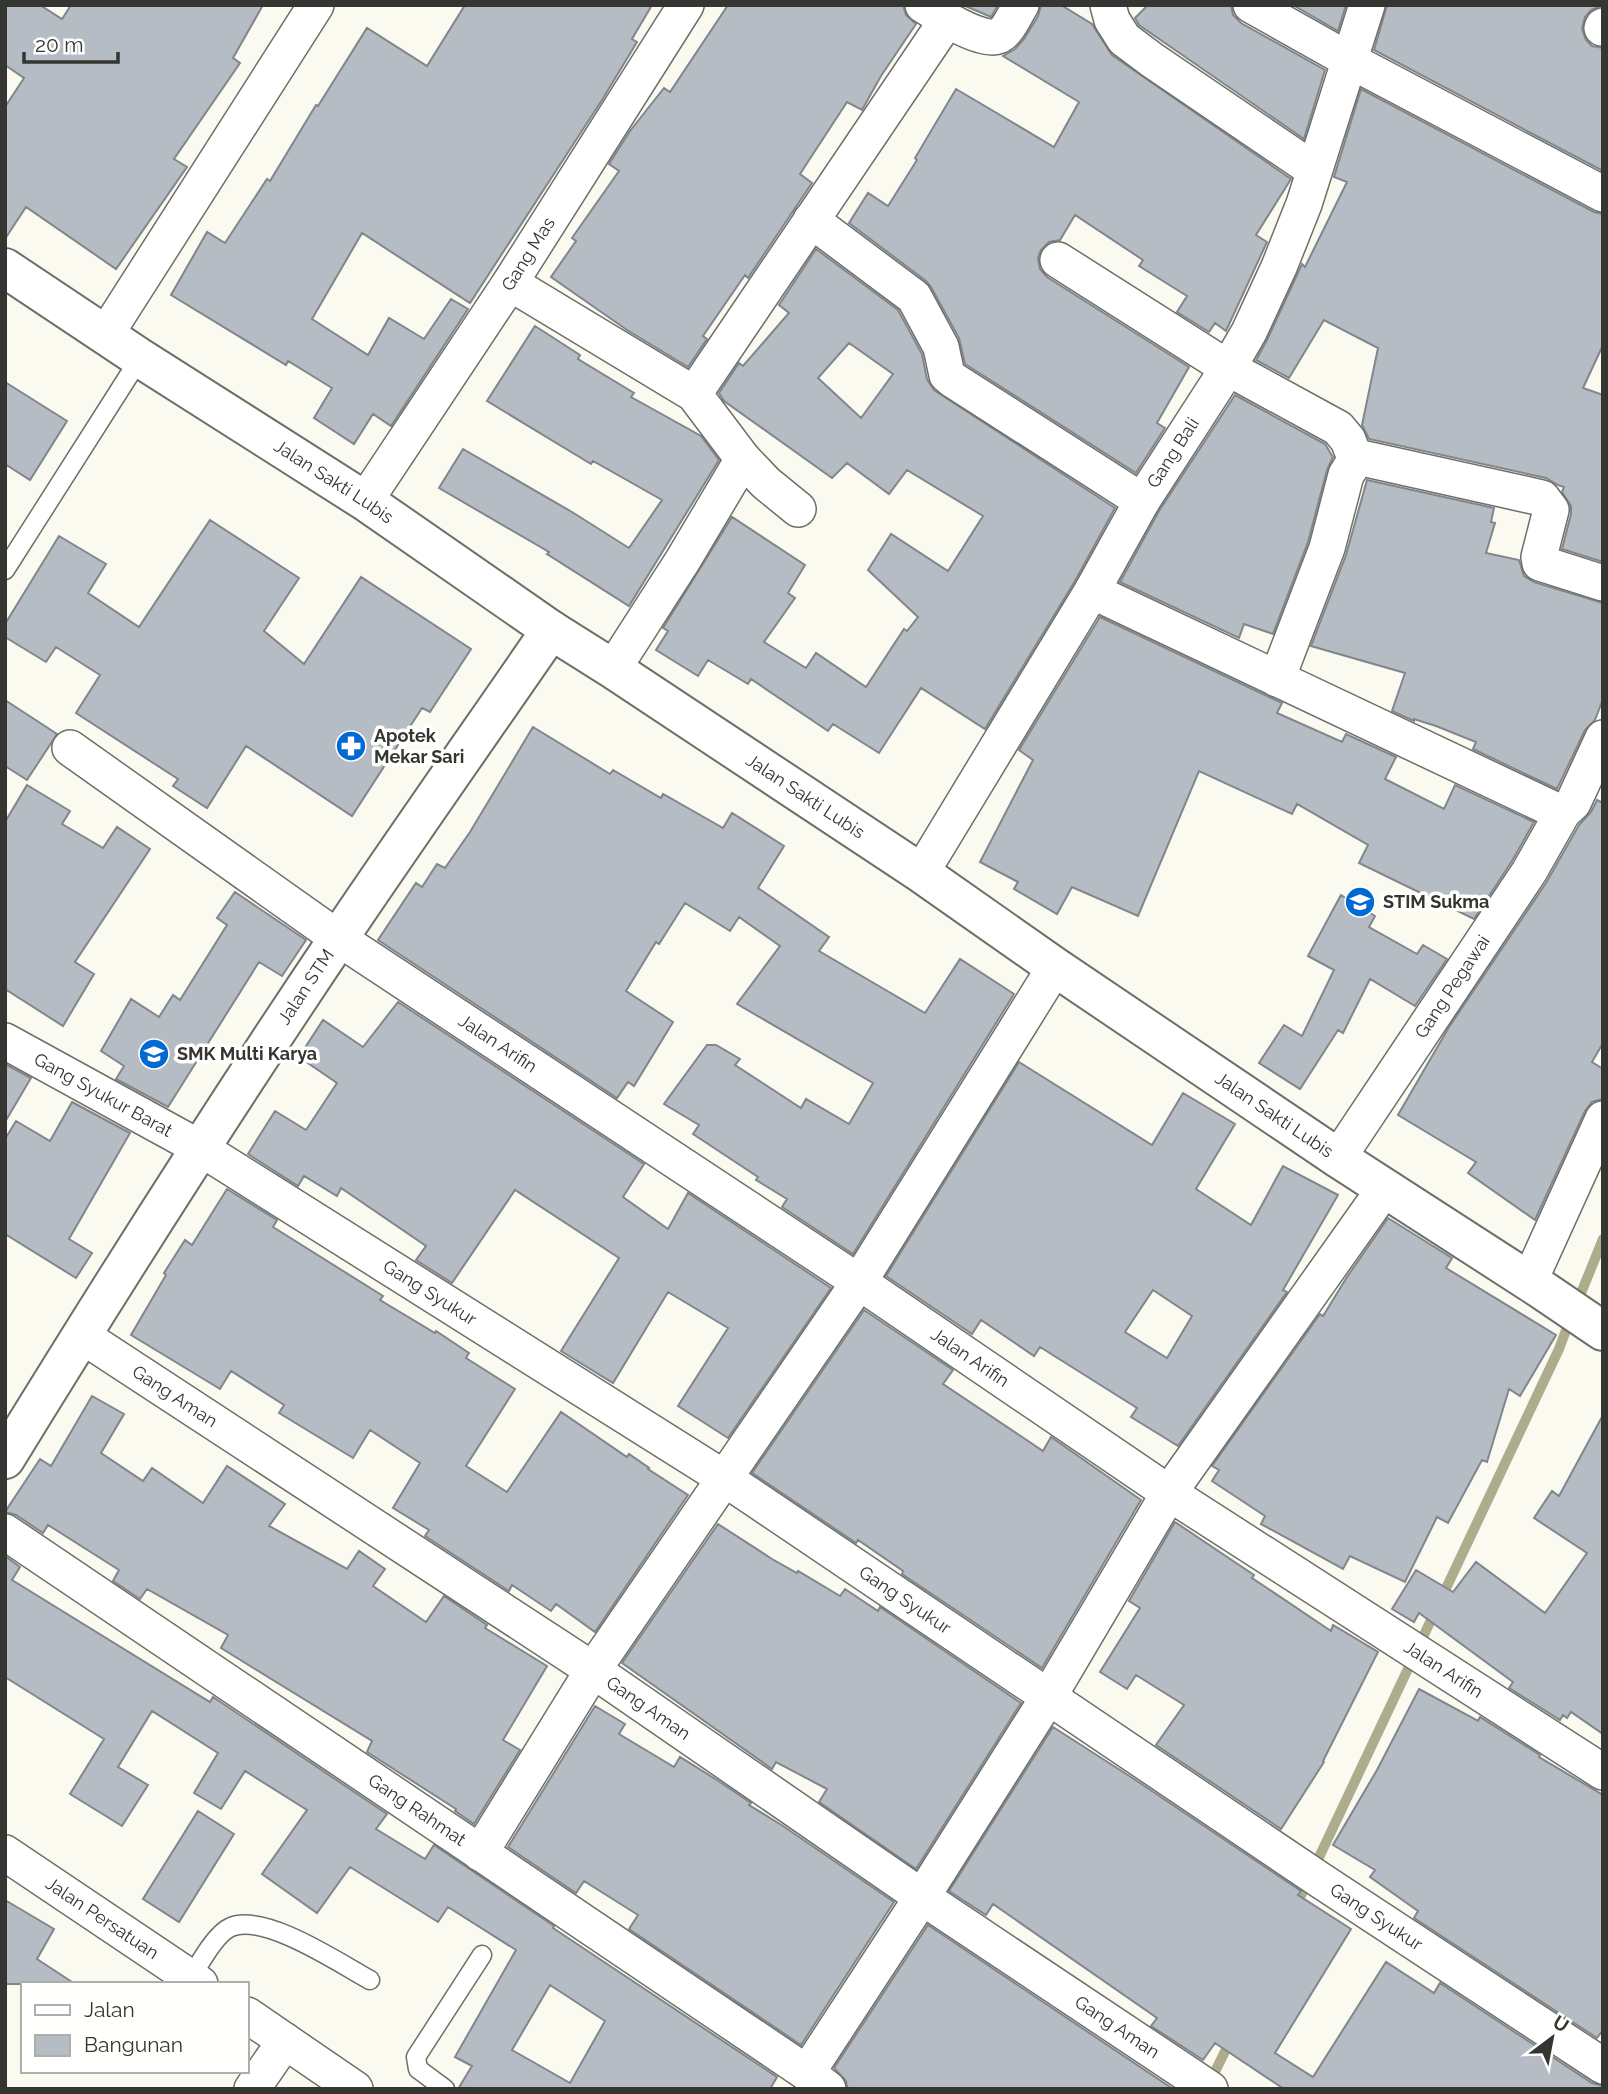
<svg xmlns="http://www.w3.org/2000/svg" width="1608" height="2094" font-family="Raleway,sans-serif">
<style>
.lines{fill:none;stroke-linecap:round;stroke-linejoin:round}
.stream{stroke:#adad8e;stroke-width:10}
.building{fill:#b6bcc3;stroke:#81868c;stroke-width:2;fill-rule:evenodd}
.lane-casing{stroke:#6e6f67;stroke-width:21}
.street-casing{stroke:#6e6f67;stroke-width:38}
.secondary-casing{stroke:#6e6f67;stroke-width:42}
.lane{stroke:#fff;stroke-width:18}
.street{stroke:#fff;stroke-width:35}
.secondary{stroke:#fff;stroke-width:38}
.labels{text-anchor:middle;stroke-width:7;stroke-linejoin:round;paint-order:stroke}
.street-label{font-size:18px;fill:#353532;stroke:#fffffe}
.poi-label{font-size:18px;font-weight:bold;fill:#353532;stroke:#fffffe;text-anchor:start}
</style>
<rect width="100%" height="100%" fill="#fafaf1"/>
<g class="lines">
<path class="stream" d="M 1577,1303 L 1603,1239
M 1296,1906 L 1559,1349 L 1571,1317
M 1210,2082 L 1231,2039"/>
</g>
<path class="building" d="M 5,5 L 40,5 L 62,19 L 71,5 L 263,5 L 233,58 L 240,63 L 174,159 L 187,167 L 116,269 L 26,207 L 5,239 L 5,107 L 24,78 L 5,65 Z
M 465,5 L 652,5 L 632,39 L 637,42 L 602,100 L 470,303 L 362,233 L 312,319 L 368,355 L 389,318 L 424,339 L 451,299 L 468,309 L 391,426 L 373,414 L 354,444 L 314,418 L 332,388 L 288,361 L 286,365 L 171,295 L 207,232 L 225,243 L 267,179 L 270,181 L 316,105 L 318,106 L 367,28 L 427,66 Z
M 728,5 L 903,5 L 906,15 L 916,24 L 881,76 L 862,110 L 847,102 L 800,174 L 812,183 L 748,278 L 745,275 L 703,336 L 707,339 L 688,367 L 627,330 L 551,277 L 576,241 L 572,238 L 619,171 L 609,164 L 630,131 L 664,88 L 670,92 Z
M 963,5 L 998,5 L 991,17 Z
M 1041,5 L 1061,5 L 1092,24 L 1112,55 L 1291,179 L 1256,235 L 1267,242 L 1226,331 L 1215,323 L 1209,332 L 1177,312 L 1187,296 L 1139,266 L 1143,260 L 1075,215 L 1060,240 L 1049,242 L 1041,250 L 1038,258 L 1040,269 L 1047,277 L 1189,367 L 1157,423 L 1165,428 L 1136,473 L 965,364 L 959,338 L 931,287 L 926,281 L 849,223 L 868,193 L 888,206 L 917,160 L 915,158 L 956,89 L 1054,147 L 1079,102 L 1003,56 L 1015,49 L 1024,39 L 1038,16 Z
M 1148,5 L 1231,5 L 1233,15 L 1241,23 L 1325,70 L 1304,139 L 1139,25 L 1135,18 Z
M 1293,5 L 1346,5 L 1338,31 Z
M 1387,5 L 1603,5 L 1591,10 L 1585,17 L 1582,29 L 1586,40 L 1592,46 L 1603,48 L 1603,171 L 1374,50 Z
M 1361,89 L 1594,212 L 1603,214 L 1603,345 L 1583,388 L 1603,395 L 1603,562 L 1562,549 L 1571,514 L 1571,506 L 1562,492 L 1564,487 L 1558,485 L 1546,478 L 1369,439 L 1362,425 L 1378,348 L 1324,320 L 1289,378 L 1256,360 L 1267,340 L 1302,264 L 1305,267 L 1347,182 L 1334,177 Z
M 816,249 L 898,310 L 922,354 L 927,379 L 934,390 L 1115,508 L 1075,581 L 985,729 L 921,688 L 879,753 L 833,724 L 828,731 L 751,679 L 748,684 L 708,660 L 698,676 L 656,650 L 668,631 L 663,628 L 732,517 L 805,565 L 788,593 L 795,598 L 764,642 L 806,668 L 816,653 L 866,687 L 904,629 L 907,631 L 918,617 L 868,570 L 891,534 L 948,571 L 983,516 L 907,470 L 889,494 L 847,463 L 832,478 L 724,401 L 719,393 L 739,363 L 743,366 L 789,313 L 779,305 ZM 849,343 L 893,374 L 861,418 L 818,378 Z
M 535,326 L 580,355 L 578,359 L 634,393 L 631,397 L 701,436 L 719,460 L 629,606 L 547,554 L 549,552 L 439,488 L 463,449 L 572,512 L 629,548 L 662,500 L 593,461 L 591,464 L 487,401 Z
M 5,382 L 67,421 L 30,480 L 5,464 Z
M 1235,395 L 1325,444 L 1333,457 L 1327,470 L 1308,542 L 1273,634 L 1244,624 L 1239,638 L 1120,582 L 1159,511 Z
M 1367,480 L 1494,508 L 1491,522 L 1495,523 L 1486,553 L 1519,560 L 1524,576 L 1534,582 L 1603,603 L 1603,699 L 1595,720 L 1585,730 L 1557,789 L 1473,749 L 1476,742 L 1436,726 L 1414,719 L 1414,721 L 1392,711 L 1405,673 L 1311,646 L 1346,555 Z
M 210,520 L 299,578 L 264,631 L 304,664 L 361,577 L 471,649 L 430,712 L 422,708 L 352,816 L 246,746 L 207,808 L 173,786 L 178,779 L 76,713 L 100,675 L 56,647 L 46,662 L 5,637 L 5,624 L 59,536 L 106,564 L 88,593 L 139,627 Z
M 1100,617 L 1282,703 L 1277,713 L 1342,742 L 1346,734 L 1396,757 L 1385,779 L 1444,809 L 1455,785 L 1534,822 L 1512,861 L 1474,919 L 1359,863 L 1368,845 L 1297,804 L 1292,814 L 1199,771 L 1138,916 L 1072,887 L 1057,914 L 1014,889 L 1018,882 L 980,862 L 1033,760 L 1019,750 Z
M 5,700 L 57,734 L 27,780 L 5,766 Z
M 533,727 L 610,774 L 613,770 L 661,798 L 663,794 L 723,828 L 732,813 L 784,846 L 758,888 L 829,937 L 819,951 L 925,1013 L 960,959 L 1014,994 L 853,1254 L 782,1207 L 787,1199 L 756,1180 L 758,1177 L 693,1134 L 699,1125 L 664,1104 L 707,1045 L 716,1045 L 740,1059 L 735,1065 L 801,1108 L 806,1099 L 849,1124 L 873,1083 L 737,1004 L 780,946 L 739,917 L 730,931 L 685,903 L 659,944 L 656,942 L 626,991 L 673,1022 L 634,1086 L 628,1082 L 617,1098 L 378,940 L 416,883 L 422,887 L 437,864 L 445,868 L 470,832 Z
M 27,785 L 70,811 L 62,824 L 103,848 L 117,827 L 150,849 L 75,962 L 94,974 L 63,1026 L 5,989 L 5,822 Z
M 1597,800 L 1603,803 L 1603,1043 L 1592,1062 L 1603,1069 L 1603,1099 L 1592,1102 L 1585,1111 L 1535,1220 L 1468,1173 L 1476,1162 L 1398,1115 L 1449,1027 L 1546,883 L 1579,825 L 1591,812 Z
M 235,892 L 306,940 L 282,976 L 259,962 L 168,1107 L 116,1079 L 124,1066 L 101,1051 L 131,999 L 159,1017 L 173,995 L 180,1000 L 227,925 L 217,918 Z
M 1341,895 L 1375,916 L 1369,927 L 1417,954 L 1423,945 L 1447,959 L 1415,1006 L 1370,979 L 1343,1033 L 1338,1030 L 1300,1089 L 1259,1063 L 1284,1025 L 1302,1036 L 1334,970 L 1308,956 Z
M 398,1002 L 644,1164 L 623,1197 L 668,1229 L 688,1193 L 831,1288 L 728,1438 L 678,1406 L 728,1328 L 668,1292 L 613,1383 L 561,1351 L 619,1258 L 515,1190 L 452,1283 L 416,1260 L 426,1246 L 341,1188 L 337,1196 L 304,1176 L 298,1186 L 248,1154 L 275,1111 L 306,1130 L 337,1083 L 299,1057 L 323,1020 L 363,1047 Z
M 1019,1062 L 1152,1145 L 1183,1093 L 1235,1124 L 1196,1189 L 1251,1225 L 1283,1166 L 1338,1195 L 1283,1290 L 1287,1292 L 1178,1446 L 1131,1417 L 1137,1408 L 1040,1347 L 1034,1356 L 981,1320 L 972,1334 L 886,1276 ZM 1153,1290 L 1192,1316 L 1167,1358 L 1125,1332 Z
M 5,1064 L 31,1078 L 5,1122 Z
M 72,1102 L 130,1133 L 69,1239 L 92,1253 L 76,1278 L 5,1234 L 5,1139 L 16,1121 L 50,1141 Z
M 227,1189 L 277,1220 L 273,1227 L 383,1296 L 380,1300 L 435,1333 L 436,1331 L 469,1353 L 466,1358 L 515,1389 L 466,1466 L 507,1492 L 561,1412 L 627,1457 L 629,1454 L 649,1468 L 648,1469 L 688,1495 L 595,1632 L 556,1604 L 551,1611 L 512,1585 L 509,1591 L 425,1536 L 429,1530 L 393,1508 L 420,1463 L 370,1430 L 353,1458 L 279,1413 L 284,1405 L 231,1371 L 220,1389 L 131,1335 L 166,1275 L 164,1273 L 185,1240 L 192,1245 Z
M 1388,1218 L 1452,1258 L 1446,1268 L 1556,1335 L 1520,1396 L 1509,1389 L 1487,1462 L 1482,1460 L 1448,1523 L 1437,1517 L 1405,1582 L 1350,1556 L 1343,1569 L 1261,1524 L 1265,1516 L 1212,1481 L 1219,1470 L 1212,1466 L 1320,1314 L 1323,1316 L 1347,1277 Z
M 864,1310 L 953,1370 L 943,1384 L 1043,1451 L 1051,1437 L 1141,1500 L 1042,1668 L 902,1574 L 903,1571 L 858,1540 L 856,1543 L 752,1473 Z
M 92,1396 L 124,1414 L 101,1453 L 143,1481 L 152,1468 L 203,1503 L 227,1466 L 285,1504 L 269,1526 L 347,1569 L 359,1551 L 385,1569 L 373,1586 L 426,1622 L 444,1596 L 487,1625 L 485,1628 L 547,1666 L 503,1740 L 520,1750 L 474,1824 L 455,1811 L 456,1809 L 367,1752 L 372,1741 L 221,1648 L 228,1635 L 147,1589 L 140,1599 L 113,1581 L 119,1570 L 48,1525 L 43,1533 L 16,1515 L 5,1512 L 40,1459 L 51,1466 Z
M 1603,1415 L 1603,1734 L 1571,1712 L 1567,1718 L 1563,1715 L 1560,1720 L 1509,1688 L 1513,1682 L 1419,1613 L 1414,1622 L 1392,1609 L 1416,1570 L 1453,1592 L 1476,1562 L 1545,1613 L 1587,1553 L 1534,1518 L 1552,1491 L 1559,1496 Z
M 1175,1522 L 1254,1575 L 1252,1578 L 1331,1631 L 1333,1625 L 1378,1652 L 1323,1761 L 1324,1762 L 1281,1829 L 1156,1745 L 1184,1705 L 1136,1675 L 1127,1689 L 1100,1672 L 1140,1608 L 1129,1601 Z
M 718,1524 L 772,1559 L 797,1573 L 798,1571 L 840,1596 L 845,1589 L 878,1611 L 880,1607 L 1021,1703 L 916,1869 L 819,1802 L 827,1789 L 776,1762 L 772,1769 L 622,1663 Z
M 5,1556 L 20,1567 L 12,1580 L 210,1702 L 213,1697 L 219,1701 L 387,1814 L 376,1829 L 425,1859 L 434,1845 L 554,1926 L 553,1928 L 777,2077 L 770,2089 L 458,2089 L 472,2066 L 455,2057 L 516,1950 L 448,1907 L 438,1922 L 350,1867 L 317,1913 L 262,1874 L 307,1810 L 245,1771 L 221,1809 L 194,1793 L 218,1753 L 152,1711 L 118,1767 L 148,1785 L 122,1826 L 70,1794 L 104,1739 L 5,1677 ZM 550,1985 L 605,2021 L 570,2083 L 512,2050 Z
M 1419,1689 L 1478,1721 L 1480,1717 L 1540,1755 L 1539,1757 L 1603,1795 L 1603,2030 L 1597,2038 L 1414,1918 L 1418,1911 L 1370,1877 L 1375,1870 L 1333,1845 L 1377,1770 Z
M 595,1706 L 625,1724 L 619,1734 L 674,1767 L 680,1757 L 717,1780 L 751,1803 L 749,1805 L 783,1826 L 894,1902 L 801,2045 L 629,1929 L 638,1915 L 584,1881 L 576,1893 L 508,1847 Z
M 1053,1727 L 1134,1779 L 1301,1891 L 1298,1895 L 1351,1929 L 1275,2053 L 1313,2077 L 1386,1962 L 1434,1993 L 1440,1983 L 1592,2083 L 1603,2086 L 1603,2089 L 1284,2089 L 1215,2043 L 1203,2060 L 1151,2026 L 1157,2018 L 993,1904 L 986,1915 L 949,1891 Z
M 198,1811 L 234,1834 L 179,1922 L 143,1899 Z
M 5,1900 L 54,1929 L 37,1959 L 75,1984 L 5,1984 Z
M 928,1925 L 1173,2089 L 850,2089 L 847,2087 L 846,2081 L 834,2068 Z"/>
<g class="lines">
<g class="lane-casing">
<path id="lane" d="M 5,570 L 140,358
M 191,1978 C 199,1964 216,1933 231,1927 C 265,1913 339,1963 370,1980
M 445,2089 L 418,2069 L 416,2057 L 482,1955"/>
</g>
<g class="street-casing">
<g id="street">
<path d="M 923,5 C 937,14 982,43 998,36 C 1008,32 1015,14 1021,5"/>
<path d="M 1108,5 L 1112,20 L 1124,39 L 1152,60 L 1314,170"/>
<path d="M 1251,5 L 1349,60 L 1603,194"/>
<path d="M 1602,28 L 1603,26"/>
<path d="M 811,220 L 914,297 L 941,347 L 947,375 L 953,380 L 1142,501"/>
<path d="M 1058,260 L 1228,368 L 1338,428 L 1348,440 L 1353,453 L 1357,457 L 1542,498 L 1551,510 L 1539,557 L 1540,563 L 1603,583"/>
<path d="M 510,283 L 694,394 L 743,459 L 766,483 L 798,509"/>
<path d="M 106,334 L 316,5"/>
<path d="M 694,394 L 947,20"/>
<path id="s1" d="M 365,501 L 510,283 L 686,5"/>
<path d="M 1092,591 L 1557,811 L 1563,812"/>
<path d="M 613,669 L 683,560 L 743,459"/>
<path d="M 1277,679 L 1327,548 L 1346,475 L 1357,457"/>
<path id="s2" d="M 70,748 L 338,938 L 859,1282 L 1169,1493 L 1603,1772"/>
<path id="s3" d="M 921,873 L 1092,591 L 1142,501 L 1228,368 L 1249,332 L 1279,267 L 1304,204 L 1367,5"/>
<path id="s4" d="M 5,1041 L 200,1148 L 724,1478 L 1320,1880 L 1603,2066"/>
<path id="s5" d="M 1338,1158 L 1529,872 L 1563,812 L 1573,803 L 1603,738"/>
<path d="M 1529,1282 L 1603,1119"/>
<path id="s6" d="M 81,1335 L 593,1670 L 922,1897 L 1210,2089"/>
<path id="s7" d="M 5,1532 L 807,2073 L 828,2089"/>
<path id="s8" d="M 5,1853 L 200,1984"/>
<path d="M 480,1853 L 593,1670 L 859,1282 L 1055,967"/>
<path d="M 247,2015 L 355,2089"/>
<path d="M 807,2073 L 922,1897 L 1049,1696 L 1169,1493 L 1385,1188"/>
<path d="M 252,2089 L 285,2041"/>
</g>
</g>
<g class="secondary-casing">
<g id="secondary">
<path id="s9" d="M 5,268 L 140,358 L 365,501 L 551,630 L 613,669 L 921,873 L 1055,967 L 1338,1158 L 1541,1289 L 1603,1331"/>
<path id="s10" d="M 5,1459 C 113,1283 223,1110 338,939 C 408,835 480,733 551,630"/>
</g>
</g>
<use href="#lane" class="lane"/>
<use href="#street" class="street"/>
<use href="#secondary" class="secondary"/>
</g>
<defs>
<g id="pharmacy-disc" transform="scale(1.575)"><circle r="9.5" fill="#0269d2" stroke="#fffffe"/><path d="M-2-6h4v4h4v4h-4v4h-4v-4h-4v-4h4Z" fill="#fff"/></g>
<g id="university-disc" transform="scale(1.575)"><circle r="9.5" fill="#0269d2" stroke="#fffffe"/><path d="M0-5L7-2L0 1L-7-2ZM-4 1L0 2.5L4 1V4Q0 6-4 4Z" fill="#fff"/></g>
<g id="school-disc" transform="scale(1.575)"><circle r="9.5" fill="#0269d2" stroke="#fffffe"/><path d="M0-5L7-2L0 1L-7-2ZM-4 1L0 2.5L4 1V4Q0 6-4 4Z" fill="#fff"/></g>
</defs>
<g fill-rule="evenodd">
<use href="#pharmacy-disc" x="351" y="746"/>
<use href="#university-disc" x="1360" y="902"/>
<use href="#school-disc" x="154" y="1054"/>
</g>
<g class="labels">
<g class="street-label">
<text dy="6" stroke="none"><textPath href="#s1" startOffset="296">Gang Mas</textPath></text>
<text dy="6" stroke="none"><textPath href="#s3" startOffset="490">Gang Bali</textPath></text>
<text dy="6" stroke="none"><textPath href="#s9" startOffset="392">Jalan Sakti Lubis</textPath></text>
<text dy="6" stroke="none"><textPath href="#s9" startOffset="959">Jalan Sakti Lubis</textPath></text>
<text dy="6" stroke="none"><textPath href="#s5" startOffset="206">Gang Pegawai</textPath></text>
<text dy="6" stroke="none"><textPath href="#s10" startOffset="560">Jalan STM</textPath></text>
<text dy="6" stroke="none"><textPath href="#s2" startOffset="520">Jalan Arifin</textPath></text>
<text dy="6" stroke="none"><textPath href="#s4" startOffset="112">Gang Syukur Barat</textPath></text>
<text dy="6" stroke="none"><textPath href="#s9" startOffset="1526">Jalan Sakti Lubis</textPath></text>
<text dy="6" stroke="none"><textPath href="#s4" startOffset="494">Gang Syukur</textPath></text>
<text dy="6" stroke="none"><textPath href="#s2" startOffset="1087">Jalan Arifin</textPath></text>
<text dy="6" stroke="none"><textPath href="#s6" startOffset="112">Gang Aman</textPath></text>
<text dy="6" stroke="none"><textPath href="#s4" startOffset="1060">Gang Syukur</textPath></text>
<text dy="6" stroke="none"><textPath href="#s2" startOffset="1654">Jalan Arifin</textPath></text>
<text dy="6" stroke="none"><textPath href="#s6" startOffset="679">Gang Aman</textPath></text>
<text dy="6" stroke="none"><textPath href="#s7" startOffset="497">Gang Rahmat</textPath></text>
<text dy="6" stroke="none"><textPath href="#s4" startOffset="1628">Gang Syukur</textPath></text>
<text dy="6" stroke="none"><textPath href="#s8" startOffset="117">Jalan Persatuan</textPath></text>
<text dy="6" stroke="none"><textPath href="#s6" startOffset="1246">Gang Aman</textPath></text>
</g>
<g class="poi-label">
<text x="374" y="742">Apotek<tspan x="374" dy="21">Mekar Sari</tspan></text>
<text x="1383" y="908">STIM Sukma</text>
<text x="177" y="1060">SMK Multi Karya</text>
</g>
</g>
<rect width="1608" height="2094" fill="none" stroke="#353532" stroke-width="14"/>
<rect x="21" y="1982" width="228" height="91" fill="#fffffe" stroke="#aeaeac" stroke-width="2"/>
<rect x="35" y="2005" width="35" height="10" fill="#ffffff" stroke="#aeaeac" stroke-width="2"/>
<text x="84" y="2017" font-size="21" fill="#353532">Jalan</text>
<rect x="35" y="2035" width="35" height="21" fill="#b6bcc3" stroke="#aeaeac" stroke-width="2"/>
<text x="84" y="2052" font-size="21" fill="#353532">Bangunan</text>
<g transform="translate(1552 2038) rotate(32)" stroke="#fffffe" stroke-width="5" paint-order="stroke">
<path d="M0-5L12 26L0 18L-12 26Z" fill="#353532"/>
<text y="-10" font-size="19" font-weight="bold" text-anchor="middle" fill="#353532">U</text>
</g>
<path d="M24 52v10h94v-10" fill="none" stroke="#353532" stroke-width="3.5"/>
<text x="35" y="52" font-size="21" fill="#353532" stroke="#fffffe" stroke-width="5" paint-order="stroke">20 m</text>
</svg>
